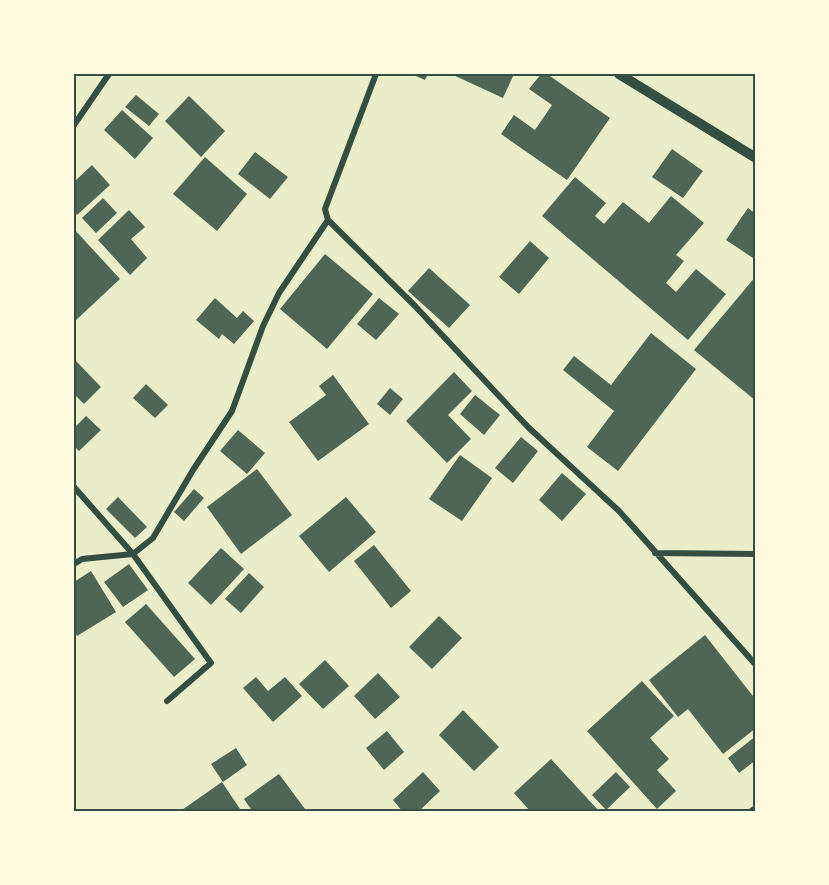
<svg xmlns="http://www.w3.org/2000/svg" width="829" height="885" font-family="Figtree,sans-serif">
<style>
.building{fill:#4f6655}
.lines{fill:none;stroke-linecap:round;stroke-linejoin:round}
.minor{stroke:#344e41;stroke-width:6}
.tertiary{stroke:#344e41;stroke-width:10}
.neatline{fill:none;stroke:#344e41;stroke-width:2}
</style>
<rect width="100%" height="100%" fill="#e9edc9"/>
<path class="building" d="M 411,74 L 428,74 L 425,80 Z
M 451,74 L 514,74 L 503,98 Z
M 541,74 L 547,74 L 610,118 L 567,180 L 501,134 L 514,115 L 535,130 L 552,105 L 529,89 Z
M 136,95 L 159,114 L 149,126 L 125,107 Z
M 189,96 L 225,131 L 201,157 L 165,121 Z
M 122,110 L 153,138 L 135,159 L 104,130 Z
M 672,149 L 703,171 L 683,198 L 652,177 Z
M 255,152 L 288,177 L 270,199 L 238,174 Z
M 205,157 L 247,194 L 217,231 L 173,194 Z
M 92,165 L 110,185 L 77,215 L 74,212 L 74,182 Z
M 575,177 L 606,203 L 595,216 L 604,224 L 623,202 L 649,223 L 671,196 L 704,223 L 676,255 L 684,261 L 666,283 L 676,292 L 696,269 L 726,294 L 688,340 L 542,216 Z
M 103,198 L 117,213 L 96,233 L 82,218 Z
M 748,208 L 756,214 L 756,260 L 726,240 Z
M 129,210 L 145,227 L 131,239 L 147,258 L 130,275 L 98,240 Z
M 74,229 L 120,279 L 74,322 Z
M 530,241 L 549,258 L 519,294 L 499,277 Z
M 325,254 L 373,294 L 327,349 L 280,309 Z
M 429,268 L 470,305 L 449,328 L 408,291 Z
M 756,276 L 756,401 L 694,350 Z
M 215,298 L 237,318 L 243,311 L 254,321 L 234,344 L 222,334 L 219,339 L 196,320 Z
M 379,298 L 399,314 L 376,340 L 357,324 Z
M 651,333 L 696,369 L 618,471 L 587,447 L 614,411 L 563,370 L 574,356 L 611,385 Z
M 76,361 L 101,387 L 84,404 L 74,394 L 74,363 Z
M 454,372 L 472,391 L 448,415 L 471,439 L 447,463 L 406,421 Z
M 333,375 L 369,424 L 318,461 L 289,422 L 326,395 L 319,386 Z
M 146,384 L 168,405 L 155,418 L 133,398 Z
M 390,388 L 403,399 L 390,415 L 377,404 Z
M 475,395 L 500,415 L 484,435 L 460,414 Z
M 86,416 L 101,430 L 79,451 L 74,446 L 74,428 Z
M 238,430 L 265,453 L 247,474 L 220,451 Z
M 521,437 L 538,451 L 513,483 L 495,468 Z
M 460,455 L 492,478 L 462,521 L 429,499 Z
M 257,469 L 292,515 L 241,554 L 207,507 Z
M 562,473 L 586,494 L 562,521 L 539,500 Z
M 194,489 L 204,498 L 184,521 L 174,512 Z
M 118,497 L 147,527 L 135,538 L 106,509 Z
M 346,497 L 376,532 L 329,572 L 299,536 Z
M 374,545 L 411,591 L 391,608 L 354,561 Z
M 221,548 L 244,569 L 211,605 L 188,583 Z
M 129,564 L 148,590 L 123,607 L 104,582 Z
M 91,571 L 116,612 L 77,636 L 74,630 L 74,582 Z
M 249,573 L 264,587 L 241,613 L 225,599 Z
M 146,604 L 195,659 L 174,677 L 125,622 Z
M 439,616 L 462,638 L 432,669 L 409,647 Z
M 705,635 L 756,700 L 756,728 L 723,754 L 688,709 L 678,717 L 649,680 Z
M 325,660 L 349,686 L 323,709 L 299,684 Z
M 378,673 L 400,697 L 375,719 L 354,696 Z
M 256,677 L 268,691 L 285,677 L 302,696 L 273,722 L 243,688 Z
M 642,681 L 674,716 L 650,738 L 669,759 L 657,770 L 676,791 L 657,809 L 587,731 Z
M 463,710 L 499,747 L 474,771 L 439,735 Z
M 387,731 L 404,752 L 384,770 L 366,748 Z
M 756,736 L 756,760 L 739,773 L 728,758 Z
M 236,748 L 247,765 L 223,782 L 211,764 Z
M 551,759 L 598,810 L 597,812 L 531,812 L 514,793 Z
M 423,772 L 440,791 L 418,812 L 403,812 L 393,800 Z
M 616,772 L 630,787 L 606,810 L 592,795 Z
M 279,774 L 305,809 L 301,812 L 253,812 L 244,799 Z
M 222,782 L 242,812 L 179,812 Z"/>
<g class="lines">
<path class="minor" d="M 74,125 L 109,74
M 328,220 L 415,306 L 528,427 L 619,511 L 756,665
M 74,487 L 133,554 L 211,663 L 167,701
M 655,553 L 756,554
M 74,564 L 82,559 L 133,554 L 153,538 L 193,470 L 232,411 L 263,326 L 279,293 L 328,220 L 325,209 L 376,74
M 750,812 L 756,808"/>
<path class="tertiary" d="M 619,74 L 756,158"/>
</g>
<rect width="829" height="885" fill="none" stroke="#fefae0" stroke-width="150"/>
<rect x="75" y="75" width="679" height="735" class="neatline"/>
</svg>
